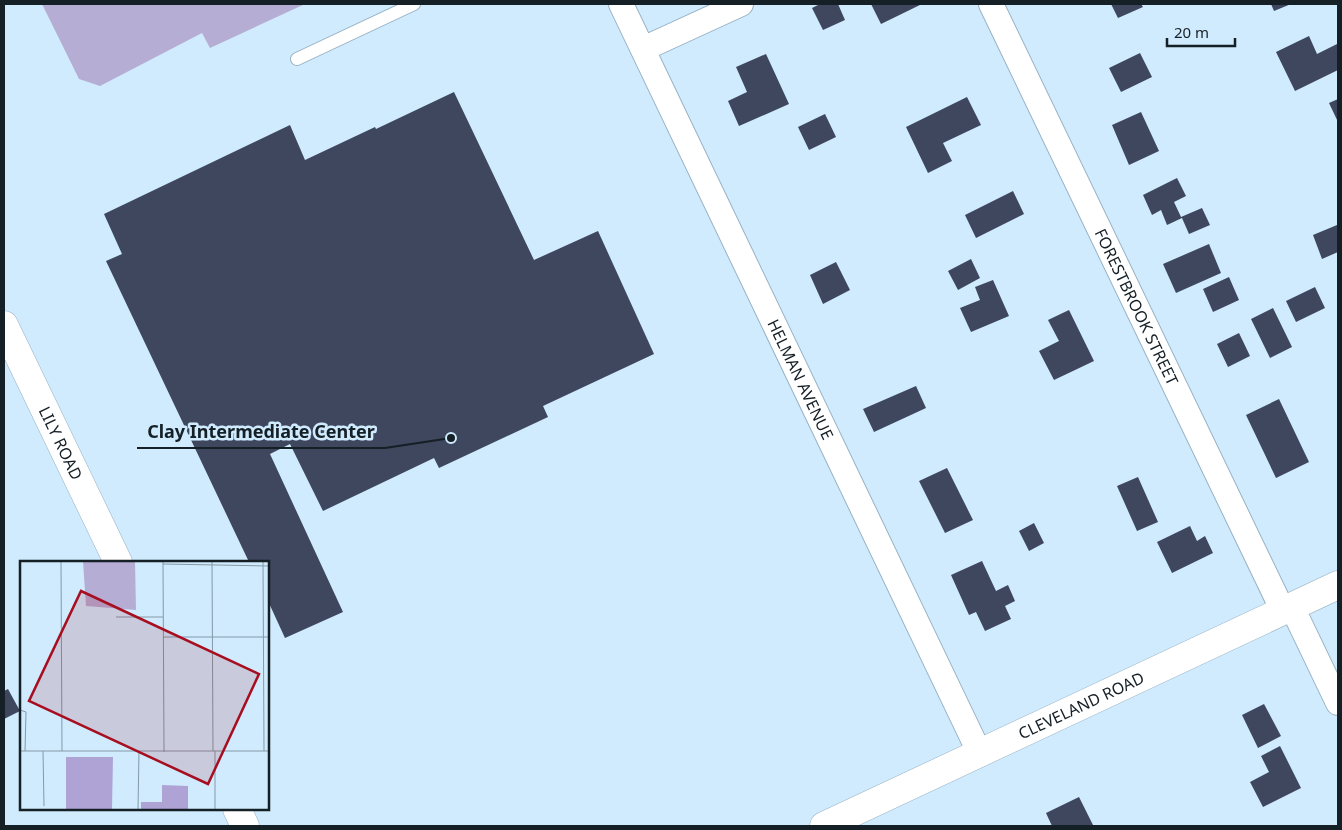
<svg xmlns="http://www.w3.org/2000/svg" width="1342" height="830" font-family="'Noto Sans',sans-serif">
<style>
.pitch{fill:#b6add4}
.building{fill:#3e475d}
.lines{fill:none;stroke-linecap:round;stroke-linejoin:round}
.service-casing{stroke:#98b2c4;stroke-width:14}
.minor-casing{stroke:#98b2c4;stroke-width:26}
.tertiary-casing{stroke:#98b2c4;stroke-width:29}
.secondary-casing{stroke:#98b2c4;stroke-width:29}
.service{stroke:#fff;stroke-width:12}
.minor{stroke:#fff;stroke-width:24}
.tertiary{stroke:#fff;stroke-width:28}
.secondary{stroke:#fff;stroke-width:28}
.labels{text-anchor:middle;stroke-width:5;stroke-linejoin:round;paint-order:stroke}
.street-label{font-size:16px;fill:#151f26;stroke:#cfebfd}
.inset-road{fill:none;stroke:#8599a7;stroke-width:1}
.view{fill:#a70f21;fill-opacity:0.15;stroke:#a70f21;stroke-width:2.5}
.inset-edge{fill:none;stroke:#151f26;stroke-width:2.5}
.leader{fill:none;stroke:#151f26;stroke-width:2}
.callout-dot{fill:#151f26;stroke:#cfebfd;stroke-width:2}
.callout-label{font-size:18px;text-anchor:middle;font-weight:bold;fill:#151f26;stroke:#cfebfd;stroke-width:5;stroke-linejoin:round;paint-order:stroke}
</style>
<rect width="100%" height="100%" fill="#cfebfd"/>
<path class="pitch" d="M 42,4 L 305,4 L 210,48 L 202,33 L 100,86 L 79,79 Z"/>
<path class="building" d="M 820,4 L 838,4 L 845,20 L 823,30 L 812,8 Z
M 871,4 L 922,4 L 881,24 Z
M 1111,4 L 1141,4 L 1143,7 L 1118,18 Z
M 1271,4 L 1291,4 L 1274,11 Z
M 1309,36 L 1317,54 L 1337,44 L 1338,70 L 1295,91 L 1276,52 Z
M 1140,53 L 1152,77 L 1121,92 L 1109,68 Z
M 766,54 L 789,104 L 739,126 L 728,101 L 747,92 L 736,67 Z
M 454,92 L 534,260 L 598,231 L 654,354 L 543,406 L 548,417 L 439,468 L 434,458 L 323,511 L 290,444 L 270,454 L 343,612 L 285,638 L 268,601 L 268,562 L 249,562 L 106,261 L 122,254 L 104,214 L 290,125 L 305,160 L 375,127 L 376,129 Z
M 967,97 L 981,125 L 943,143 L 952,161 L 928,173 L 906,127 Z
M 1338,99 L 1338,122 L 1329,103 Z
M 1141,112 L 1159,151 L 1129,165 L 1112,125 Z
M 825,114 L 836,137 L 809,150 L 798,127 Z
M 1177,178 L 1186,196 L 1174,202 L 1181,217 L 1202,208 L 1210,225 L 1189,234 L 1182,218 L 1167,225 L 1161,210 L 1152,215 L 1143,195 Z
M 1013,191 L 1024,214 L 976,238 L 965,215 Z
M 1337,225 L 1338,228 L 1338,252 L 1322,259 L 1313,235 Z
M 1209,244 L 1221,273 L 1176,293 L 1163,264 Z
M 971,259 L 980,278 L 958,290 L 948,271 Z
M 836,262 L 850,290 L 823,304 L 810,275 Z
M 1229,277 L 1239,300 L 1213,312 L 1203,289 Z
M 993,280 L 1009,316 L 971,332 L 960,308 L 980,300 L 975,287 Z
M 1315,287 L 1325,308 L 1296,322 L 1286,301 Z
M 1273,308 L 1292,347 L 1270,358 L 1251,319 Z
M 1069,310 L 1094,361 L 1054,380 L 1039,351 L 1059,341 L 1048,320 Z
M 1239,333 L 1250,356 L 1228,367 L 1217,344 Z
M 916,386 L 926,408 L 874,432 L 863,409 Z
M 1279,399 L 1309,462 L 1276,478 L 1246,415 Z
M 947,468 L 973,520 L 945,533 L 919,481 Z
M 1138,477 L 1158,522 L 1137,531 L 1117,486 Z
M 1034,523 L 1044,543 L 1029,551 L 1019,531 Z
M 1190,526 L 1197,541 L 1205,536 L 1213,553 L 1172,573 L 1157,542 Z
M 982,561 L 996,591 L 1008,585 L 1015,601 L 1005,606 L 1011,619 L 985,631 L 976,612 L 969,615 L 951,575 Z
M 8,689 L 20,711 L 4,719 L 4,691 Z
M 1264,704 L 1281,736 L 1258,748 L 1242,715 Z
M 1280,746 L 1301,788 L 1263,807 L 1250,782 L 1269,772 L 1261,756 Z
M 1079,797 L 1093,825 L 1052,826 L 1046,813 Z"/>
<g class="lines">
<g class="service-casing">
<path id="service" d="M 297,59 L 414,4"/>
</g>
<g class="minor-casing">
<g id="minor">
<path id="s1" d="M 621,4 L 980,754"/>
<path id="s2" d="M 991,4 L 1283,611"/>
<path d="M 643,49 L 741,4"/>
<path d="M 1292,607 L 1338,703"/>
</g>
</g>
<g class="tertiary-casing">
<g id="tertiary">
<path id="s3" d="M 4,325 L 118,562"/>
<path d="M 237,809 L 245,826"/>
</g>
</g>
<g class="secondary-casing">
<g id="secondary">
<path id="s4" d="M 824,826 L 1338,585"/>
</g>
</g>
<use href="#service" class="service"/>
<use href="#minor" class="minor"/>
<use href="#tertiary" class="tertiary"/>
<use href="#secondary" class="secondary"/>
</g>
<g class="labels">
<g class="street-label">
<text dy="6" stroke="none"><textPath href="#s2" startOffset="336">FORESTBROOK STREET</textPath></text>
<text dy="6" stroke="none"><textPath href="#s1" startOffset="416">HELMAN AVENUE</textPath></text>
<text dy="6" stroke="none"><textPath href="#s3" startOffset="131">LILY ROAD</textPath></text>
<text dy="6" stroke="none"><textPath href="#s4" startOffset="284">CLEVELAND ROAD</textPath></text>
</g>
</g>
<g transform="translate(20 561)">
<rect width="249" height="249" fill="#cfebfd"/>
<path d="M 46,196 L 93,196 L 92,248 L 46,248 ZM 142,224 L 168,225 L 168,248 L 121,248 L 121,241 L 142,241 Z" fill="#afa3d6"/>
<path d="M 63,0 L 115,0 L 116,49 L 66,45 Z" fill="#b6add4"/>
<path class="inset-road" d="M 41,0 L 42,190M 143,0 L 144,191M 192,0 L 193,190M 243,0 L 244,190M 143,3 L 249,5M 96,56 L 143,56M 143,76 L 249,76M 0,149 L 6,151 L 5,190M 0,190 L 249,190M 23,190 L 24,245M 195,190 L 195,248M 118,248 L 119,190"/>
<path class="view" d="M 61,30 L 239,113 L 188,223 L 9,140 Z"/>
<rect width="249" height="249" class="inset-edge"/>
</g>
<path class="leader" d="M451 438L385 448H137"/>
<circle class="callout-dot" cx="451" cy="438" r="5"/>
<g class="callout-label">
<text x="261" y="438">Clay Intermediate Center</text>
</g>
<rect width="1342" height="830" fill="none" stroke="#151f26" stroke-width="10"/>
<path d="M1167 38v8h68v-8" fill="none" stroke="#151f26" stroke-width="2.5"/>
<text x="1174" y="38" font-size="15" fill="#151f26" stroke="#cfebfd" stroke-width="4" paint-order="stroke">20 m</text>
</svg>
